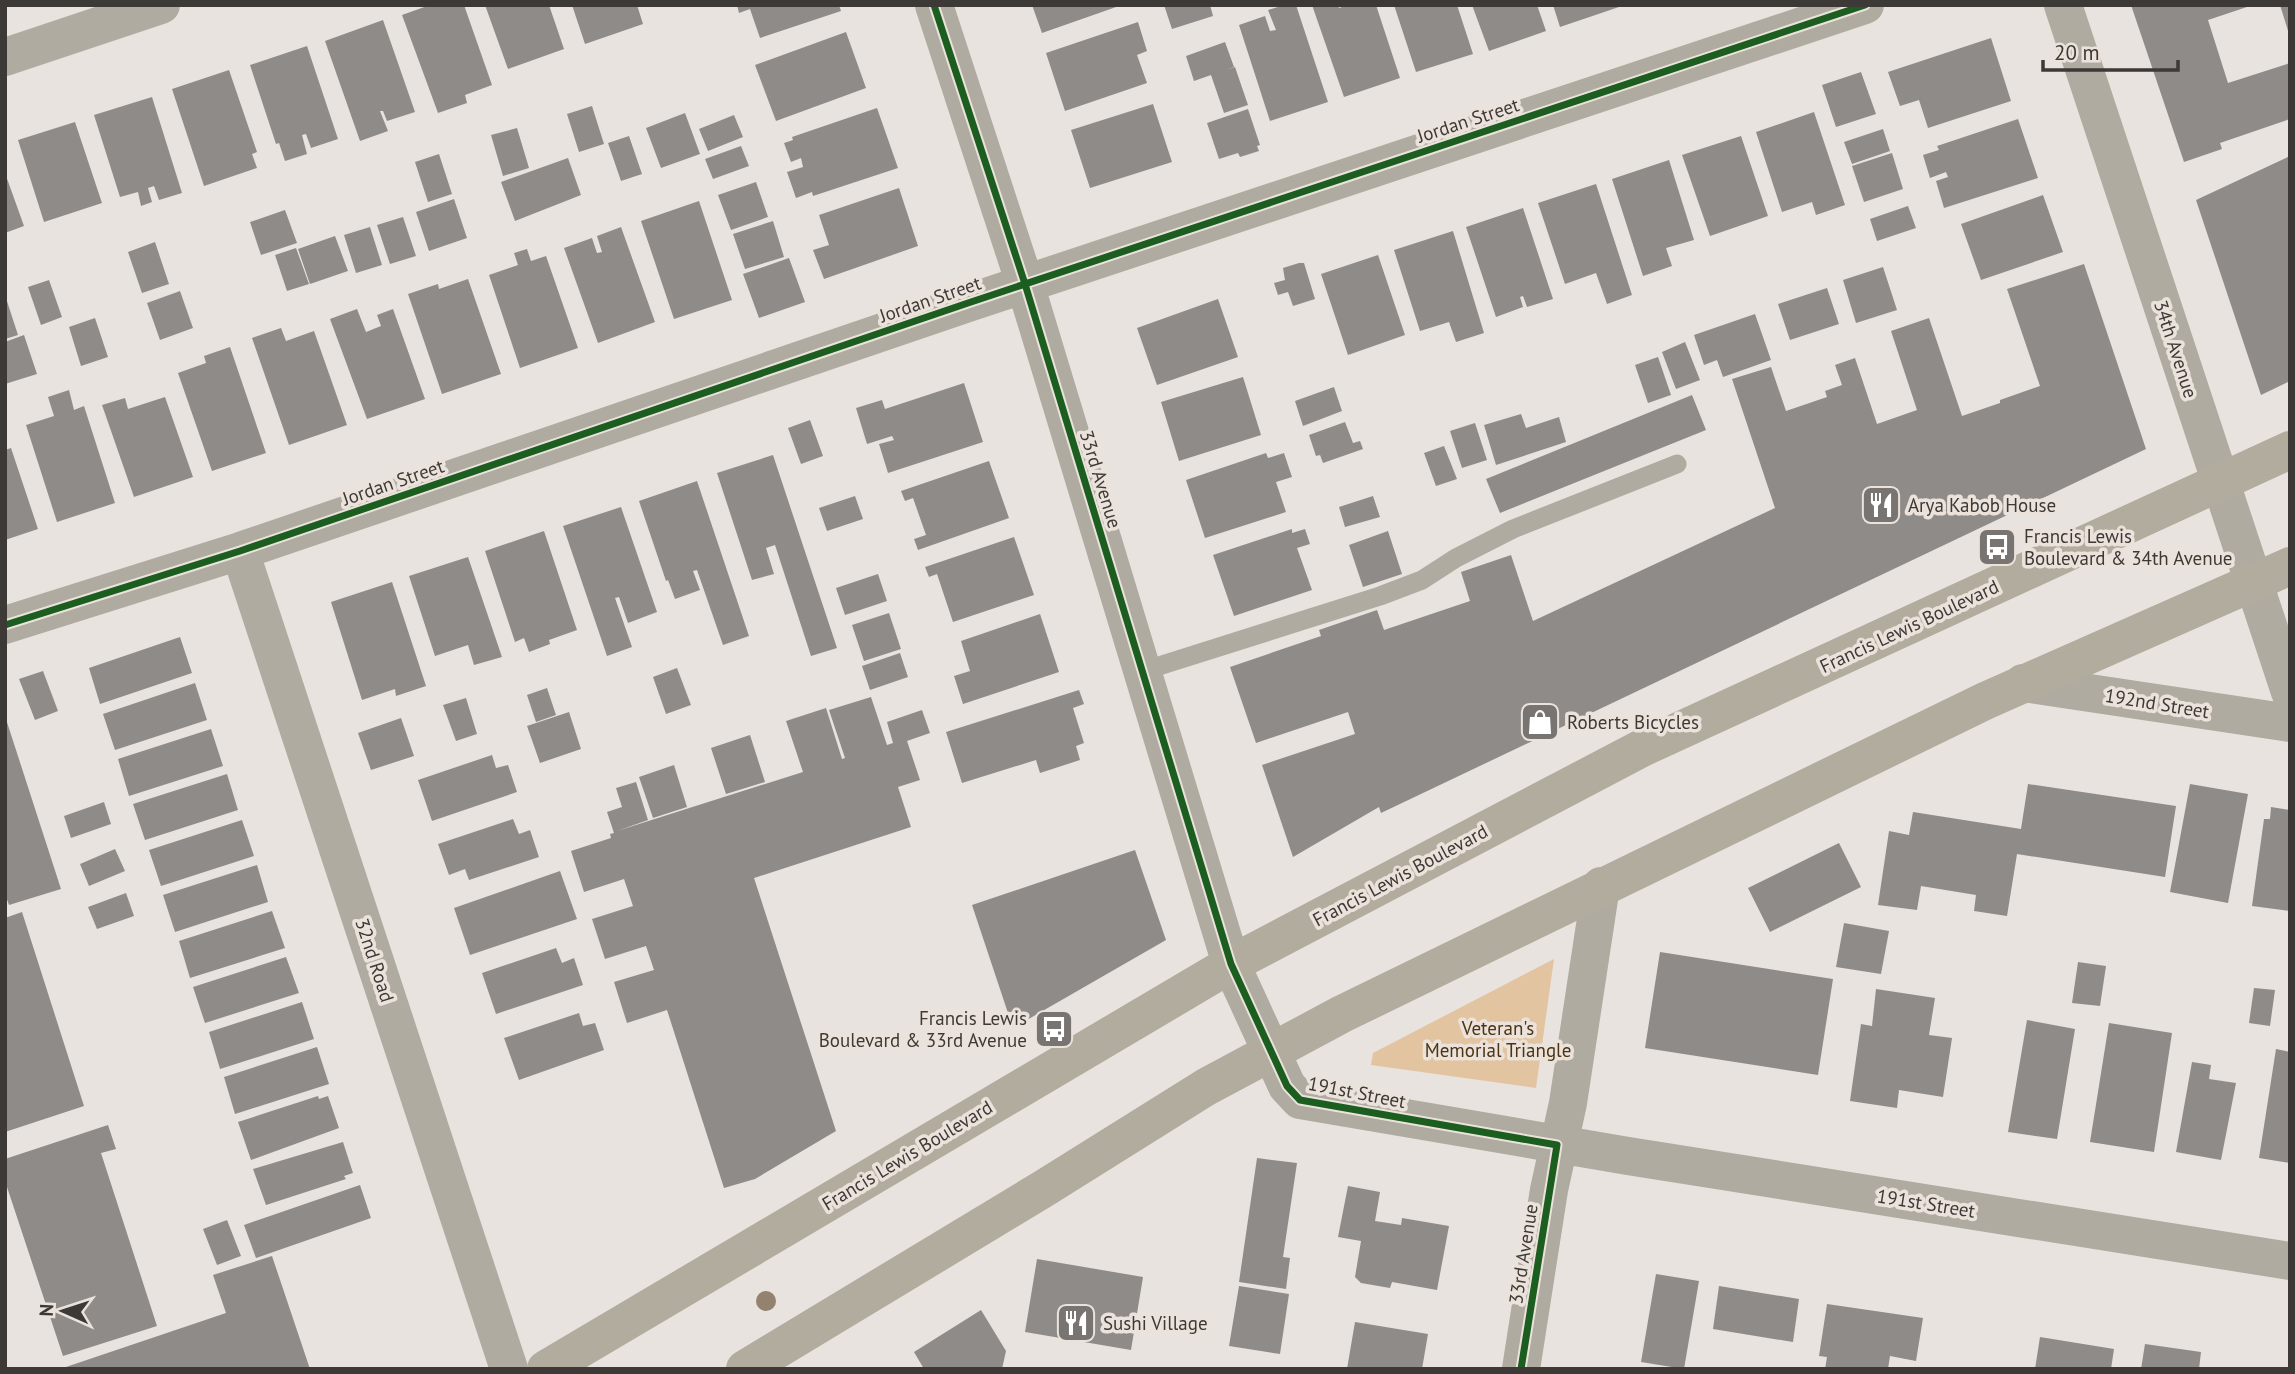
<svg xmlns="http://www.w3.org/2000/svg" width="2295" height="1374" font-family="'PT Sans',sans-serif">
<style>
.green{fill:#e2c4a0}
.building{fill:#8f8b89}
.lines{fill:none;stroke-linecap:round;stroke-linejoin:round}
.lane{stroke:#afaba1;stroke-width:19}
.street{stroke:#afaba1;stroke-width:38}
.primary{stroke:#b1ac9e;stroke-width:38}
.cycleway-casing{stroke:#ebe3db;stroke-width:11}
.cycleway{stroke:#1b5e20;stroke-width:7}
.tree{fill:#92826e}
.labels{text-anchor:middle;stroke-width:7;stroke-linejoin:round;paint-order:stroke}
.street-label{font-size:19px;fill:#3c3936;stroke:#ebe3db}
.poi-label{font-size:19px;fill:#3c3936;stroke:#ebe3db;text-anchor:start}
.park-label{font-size:19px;fill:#4b3313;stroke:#ebe3db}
</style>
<rect width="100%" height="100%" fill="#e8e3de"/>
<path class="green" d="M 1554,959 L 1536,1088 L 1371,1065 L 1373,1053 Z"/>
<path class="building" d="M 430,5 L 464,5 L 492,85 L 465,95 L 467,103 L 438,113 L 402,15 Z
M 485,5 L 549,5 L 564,49 L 508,69 Z
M 572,5 L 637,5 L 643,24 L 585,44 Z
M 737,5 L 839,5 L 841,11 L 760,38 L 750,9 L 739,13 Z
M 1032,5 L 1119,5 L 1119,6 L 1042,33 Z
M 1164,5 L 1210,5 L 1213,16 L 1172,29 Z
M 1284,5 L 1296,5 L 1328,102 L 1270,121 L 1239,25 L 1265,16 L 1270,31 L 1276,30 L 1268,10 Z
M 1312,5 L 1338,5 L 1339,8 L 1348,5 L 1376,5 L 1400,78 L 1344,97 Z
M 1394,5 L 1457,5 L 1473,54 L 1416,72 Z
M 1472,5 L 1537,5 L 1546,31 L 1489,51 Z
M 1553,5 L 1619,5 L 1619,7 L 1560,27 Z
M 2131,5 L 2253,5 L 2208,20 L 2228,83 L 2290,63 L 2290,119 L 2220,143 L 2222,149 L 2184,162 Z
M 2280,5 L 2290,5 L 2290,34 L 2289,34 Z
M 383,20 L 415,112 L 387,121 L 383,111 L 380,111 L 388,131 L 360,141 L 325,41 Z
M 1138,22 L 1147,51 L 1137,55 L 1147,83 L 1065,111 L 1046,53 Z
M 846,32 L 866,88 L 776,121 L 755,65 Z
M 1991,38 L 2011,101 L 1928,128 L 1919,100 L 1900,106 L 1888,72 Z
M 1225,42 L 1234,67 L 1226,70 L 1235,67 L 1248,105 L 1224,113 L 1211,75 L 1194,81 L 1186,56 Z
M 307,46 L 338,139 L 311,148 L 306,134 L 302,135 L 307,154 L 285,161 L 279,143 L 276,144 L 250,65 Z
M 229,70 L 257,152 L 252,154 L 257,168 L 204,186 L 172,89 Z
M 1861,72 L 1876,114 L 1836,127 L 1822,85 Z
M 152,97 L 182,193 L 159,200 L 154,186 L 148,188 L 152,202 L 141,206 L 138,192 L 120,197 L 94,115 Z
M 1153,104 L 1172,162 L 1090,188 L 1071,130 Z
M 592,106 L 604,144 L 579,152 L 567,114 Z
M 877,108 L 898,168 L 813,196 L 812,192 L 796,198 L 787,172 L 803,167 L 801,158 L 791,162 L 784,143 L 793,140 L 792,137 Z
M 1248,109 L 1260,145 L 1257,146 L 1259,151 L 1240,157 L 1238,153 L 1219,159 L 1207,123 Z
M 1814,112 L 1845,205 L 1816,215 L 1812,202 L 1782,212 L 1756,132 Z
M 685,113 L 700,154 L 661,168 L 646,128 Z
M 734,115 L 743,137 L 708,151 L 699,129 Z
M 2018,119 L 2038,178 L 1944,208 L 1936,181 L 1948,177 L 1946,172 L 1930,178 L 1923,155 L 1939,150 L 1937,146 Z
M 75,122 L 102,203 L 44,222 L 18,140 Z
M 517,128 L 529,168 L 503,176 L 491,135 Z
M 1883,129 L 1890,151 L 1852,164 L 1844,142 Z
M 629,136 L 642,174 L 621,181 L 608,143 Z
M 1741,136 L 1768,216 L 1710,236 L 1682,155 Z
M 741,146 L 749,166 L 713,179 L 705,159 Z
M 1892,153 L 1903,189 L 1864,202 L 1852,166 Z
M 439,154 L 452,194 L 428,202 L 415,162 Z
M 2290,156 L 2290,381 L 2261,395 L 2196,200 Z
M 568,158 L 581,195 L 515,221 L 501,182 Z
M 1669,160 L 1694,240 L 1666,248 L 1672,266 L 1643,276 L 1612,179 Z
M 5,173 L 24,226 L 5,233 Z
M 756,182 L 768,217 L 731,230 L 718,195 Z
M 1596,184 L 1632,295 L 1607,304 L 1596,273 L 1565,284 L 1538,203 Z
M 899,188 L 918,246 L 824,279 L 813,250 L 829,245 L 819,215 Z
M 2043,195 L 2063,252 L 1981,280 L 1961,224 Z
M 454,199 L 467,238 L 429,251 L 416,212 Z
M 699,201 L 732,300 L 674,319 L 641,221 Z
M 1908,206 L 1916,228 L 1877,241 L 1870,219 Z
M 1523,208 L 1553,299 L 1527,307 L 1523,296 L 1520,297 L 1523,307 L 1496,317 L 1466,227 Z
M 285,210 L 297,243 L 261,255 L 250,222 Z
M 403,217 L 416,256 L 390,264 L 377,225 Z
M 773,221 L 784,257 L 745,269 L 733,234 Z
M 370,227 L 382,265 L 356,273 L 344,235 Z
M 621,227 L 655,322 L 598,343 L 564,248 L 592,238 L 597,253 L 602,252 L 597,236 Z
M 1453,231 L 1484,333 L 1456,342 L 1449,322 L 1420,331 L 1394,250 Z
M 335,236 L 348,271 L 310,284 L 298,249 Z
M 155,242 L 169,284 L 142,293 L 128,252 Z
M 296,248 L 309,284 L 287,291 L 275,255 Z
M 527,249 L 531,261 L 546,256 L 578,348 L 520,368 L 489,275 L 518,265 L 514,253 Z
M 1378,255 L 1405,335 L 1348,355 L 1321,274 Z
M 789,258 L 805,302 L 759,318 L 743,274 Z
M 1299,263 L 1304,263 L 1315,299 L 1293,306 L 1288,292 L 1278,295 L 1274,283 L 1285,280 L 1283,268 Z
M 2084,264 L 2146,449 L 1381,813 L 1379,807 L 1293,857 L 1262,765 L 1355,734 L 1348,712 L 1256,743 L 1230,667 L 1321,636 L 1319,630 L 1377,610 L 1384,630 L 1470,601 L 1461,572 L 1511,555 L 1533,621 L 1775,508 L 1732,379 L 1771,367 L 1786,411 L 1827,397 L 1825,391 L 1842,385 L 1835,365 L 1855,358 L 1877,424 L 1917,410 L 1891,331 L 1929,318 L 1962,416 L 2000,403 L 2000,400 L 2040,386 L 2007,289 Z
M 1883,267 L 1897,310 L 1856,323 L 1843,280 Z
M 468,279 L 501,374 L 442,394 L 408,294 L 438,284 L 439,289 Z
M 49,280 L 62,317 L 41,325 L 28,287 Z
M 1827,288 L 1839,324 L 1790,340 L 1778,304 Z
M 180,291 L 193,328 L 160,340 L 147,303 Z
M 5,295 L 18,335 L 5,339 Z
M 1218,299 L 1238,357 L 1157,385 L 1137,328 Z
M 357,309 L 366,332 L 381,326 L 377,315 L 393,309 L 425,399 L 367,419 L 330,319 Z
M 1755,314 L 1771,360 L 1723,377 L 1717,360 L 1704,365 L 1694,335 Z
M 95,318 L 108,357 L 81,366 L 69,327 Z
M 281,328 L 286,341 L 314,331 L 347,425 L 289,445 L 252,338 Z
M 24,335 L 37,374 L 5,384 L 5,342 Z
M 1685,342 L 1700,380 L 1676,389 L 1662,352 Z
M 230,347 L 266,453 L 212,471 L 178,373 L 206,363 L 204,356 Z
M 1658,357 L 1671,395 L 1648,403 L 1635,365 Z
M 1243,377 L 1261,435 L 1179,461 L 1161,402 Z
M 964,383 L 983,442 L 888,473 L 879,444 L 894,440 L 892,436 L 867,444 L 856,408 L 882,400 L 885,409 Z
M 1334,387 L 1342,411 L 1303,426 L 1295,401 Z
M 69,390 L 74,410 L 84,406 L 115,503 L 57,522 L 26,425 L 54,416 L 48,397 Z
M 1692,395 L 1706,430 L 1500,513 L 1486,479 Z
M 165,397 L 193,477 L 134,497 L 102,405 L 125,398 L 128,409 Z
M 1521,414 L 1526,428 L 1559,417 L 1566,442 L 1496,465 L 1484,425 Z
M 810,420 L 823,456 L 801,464 L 788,428 Z
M 1345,422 L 1353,443 L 1360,441 L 1363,449 L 1323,463 L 1320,455 L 1316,456 L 1309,435 Z
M 1475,423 L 1487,460 L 1462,468 L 1450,431 Z
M 1444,446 L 1457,479 L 1436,486 L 1424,453 Z
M 11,448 L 38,529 L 5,540 L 5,450 Z
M 1266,453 L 1268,458 L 1284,453 L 1292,477 L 1276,482 L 1286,512 L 1205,538 L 1186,480 Z
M 773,455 L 837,648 L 811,656 L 775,545 L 766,548 L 774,574 L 752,580 L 717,473 Z
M 989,461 L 1009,518 L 918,550 L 914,539 L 926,535 L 913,498 L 905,501 L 901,491 Z
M 697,481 L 749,636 L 723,645 L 697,570 L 693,571 L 700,590 L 675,599 L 668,580 L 666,581 L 639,501 Z
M 855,496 L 863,519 L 827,531 L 819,508 Z
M 1373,496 L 1380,517 L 1345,527 L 1339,507 Z
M 621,507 L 657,612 L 628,623 L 619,597 L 615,598 L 632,647 L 607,656 L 563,526 Z
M 1292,529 L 1292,533 L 1305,529 L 1310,544 L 1297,548 L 1312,590 L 1234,616 L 1213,555 Z
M 544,531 L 577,630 L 549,640 L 550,644 L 529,652 L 524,638 L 515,642 L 485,551 Z
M 1388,531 L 1402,574 L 1363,587 L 1349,545 Z
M 1014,537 L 1034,595 L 953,622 L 937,574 L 929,577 L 925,567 Z
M 468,557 L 502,657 L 474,665 L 468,645 L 435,656 L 409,576 Z
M 878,574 L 887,601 L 845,615 L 836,588 Z
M 392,582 L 426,686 L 396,696 L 395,689 L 362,700 L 331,602 Z
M 889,613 L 901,649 L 864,661 L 852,625 Z
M 1040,614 L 1059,672 L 963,704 L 954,676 L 970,671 L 961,641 Z
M 180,637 L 192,673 L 100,704 L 89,668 Z
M 900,653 L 908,677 L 870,690 L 862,666 Z
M 677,668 L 691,705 L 666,714 L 653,677 Z
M 43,671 L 58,711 L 35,720 L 19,679 Z
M 195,683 L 207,720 L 115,750 L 103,714 Z
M 547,688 L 556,715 L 536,722 L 527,695 Z
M 1079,690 L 1084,704 L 1073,708 L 1084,743 L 1076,746 L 1080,760 L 1040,773 L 1036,760 L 962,783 L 946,732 Z
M 871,697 L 887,745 L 893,743 L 887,722 L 922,710 L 930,733 L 907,741 L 920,780 L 898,787 L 911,827 L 754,878 L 836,1131 L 755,1179 L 724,1188 L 667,1010 L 627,1023 L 614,982 L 654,970 L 646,946 L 605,959 L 592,919 L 633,906 L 624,879 L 584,892 L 571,851 L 611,838 L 610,834 L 614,833 L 607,812 L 622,807 L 616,788 L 636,782 L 648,820 L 617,831 L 803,772 L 786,721 L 826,708 L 842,759 L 845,758 L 829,710 Z
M 466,698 L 477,734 L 456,741 L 443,705 Z
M 569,712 L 581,749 L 540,763 L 527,726 Z
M 5,716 L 61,889 L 9,905 L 5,894 Z
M 401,718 L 414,756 L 371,770 L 358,733 Z
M 211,729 L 223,766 L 129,796 L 118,759 Z
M 750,735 L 765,782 L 726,794 L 711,748 Z
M 492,755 L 496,768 L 508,765 L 517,792 L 432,821 L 418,780 Z
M 674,765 L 687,807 L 653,818 L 639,777 Z
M 227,774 L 238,810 L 145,840 L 133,804 Z
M 2028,784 L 2176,806 L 2165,877 L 2017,854 L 2007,916 L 1974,911 L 1976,895 L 1921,886 L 1917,910 L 1878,905 L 1889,831 L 1909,835 L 1913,812 L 2021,829 Z
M 2190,784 L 2248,794 L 2228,903 L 2170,892 Z
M 104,802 L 111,824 L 71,838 L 64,816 Z
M 2271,807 L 2290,810 L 2290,911 L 2252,906 L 2264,819 L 2270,819 Z
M 513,819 L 519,834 L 530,830 L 539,857 L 469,880 L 465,869 L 449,875 L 438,844 Z
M 242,820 L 254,856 L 161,886 L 149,850 Z
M 1839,843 L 1861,887 L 1770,932 L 1748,888 Z
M 115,849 L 125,871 L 89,886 L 80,864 Z
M 1135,850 L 1166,940 L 1013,1028 L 972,905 Z
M 257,865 L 268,902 L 175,932 L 163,895 Z
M 560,871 L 577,919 L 470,955 L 454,908 Z
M 126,893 L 134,916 L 97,929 L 88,907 Z
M 272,911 L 285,948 L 190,978 L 179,941 Z
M 22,912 L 84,1106 L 5,1132 L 5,918 Z
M 1844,923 L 1889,931 L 1881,974 L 1836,967 Z
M 556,948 L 562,963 L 574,958 L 583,985 L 496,1014 L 482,973 Z
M 1660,952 L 1833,979 L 1818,1075 L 1645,1048 Z
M 286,957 L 299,993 L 205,1023 L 193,987 Z
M 2078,962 L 2106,966 L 2100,1006 L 2072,1003 Z
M 2254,988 L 2275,990 L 2270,1026 L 2249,1023 Z
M 1876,989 L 1935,998 L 1929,1035 L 1952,1038 L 1943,1097 L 1899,1090 L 1897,1108 L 1850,1101 L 1861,1024 L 1872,1026 Z
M 302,1002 L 314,1039 L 220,1069 L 209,1032 Z
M 579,1013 L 583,1026 L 595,1023 L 604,1050 L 519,1080 L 504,1038 Z
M 2027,1020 L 2075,1029 L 2057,1139 L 2008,1132 Z
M 2109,1023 L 2172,1033 L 2154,1152 L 2090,1142 Z
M 317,1047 L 329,1084 L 235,1114 L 224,1077 Z
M 2276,1049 L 2290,1052 L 2290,1163 L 2259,1158 Z
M 2192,1062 L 2211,1065 L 2209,1079 L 2236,1083 L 2221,1160 L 2176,1152 Z
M 318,1096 L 319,1099 L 328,1096 L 339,1128 L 251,1160 L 238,1122 Z
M 108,1125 L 116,1149 L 101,1153 L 157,1326 L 63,1356 L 5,1181 L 5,1159 Z
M 343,1142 L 353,1173 L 344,1176 L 346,1179 L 266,1205 L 253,1169 Z
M 1257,1158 L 1297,1163 L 1283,1257 L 1290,1258 L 1286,1289 L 1239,1282 Z
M 360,1185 L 371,1218 L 256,1258 L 244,1225 Z
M 1348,1186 L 1380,1192 L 1375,1221 L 1401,1225 L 1402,1218 L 1449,1226 L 1437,1290 L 1392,1282 L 1390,1288 L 1361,1283 L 1355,1277 L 1361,1241 L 1338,1237 Z
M 227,1220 L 241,1256 L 217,1265 L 203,1229 Z
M 272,1256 L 310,1369 L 60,1369 L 226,1313 L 213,1275 Z
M 1037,1259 L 1143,1277 L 1131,1350 L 1025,1332 Z
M 1656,1274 L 1699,1281 L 1684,1369 L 1641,1362 Z
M 1239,1286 L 1289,1294 L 1280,1354 L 1229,1346 Z
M 1719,1286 L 1799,1299 L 1793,1342 L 1713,1329 Z
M 1827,1304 L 1923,1318 L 1916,1361 L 1890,1356 L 1888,1369 L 1825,1369 L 1827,1357 L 1819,1356 Z
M 981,1310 L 1006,1351 L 1002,1369 L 924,1369 L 914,1352 Z
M 1355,1322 L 1428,1334 L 1422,1369 L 1347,1369 Z
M 2040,1337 L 2114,1349 L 2111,1369 L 2035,1369 Z
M 2145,1344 L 2201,1352 L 2199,1369 L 2141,1369 Z"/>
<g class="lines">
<path class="lane" d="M 1143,671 L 1380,596 L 1422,580 L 1456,558 L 1513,529 L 1677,464"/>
<path class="street" d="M 934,5 L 1025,284 L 1231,964 L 1287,1086 L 1300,1100 L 1628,1156 L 2290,1261
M 2063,5 L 2290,692
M 5,57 L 161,5
M 240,551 L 509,1369
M 5,625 L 240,551 L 968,303 L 1865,5
M 2023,683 L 2290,723
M 1521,1369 L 1549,1190 L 1568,1103 L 1601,886"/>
<path class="primary" d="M 546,1369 L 1231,964 L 1644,747 L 2290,450
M 745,1369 L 1043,1189 L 1206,1087 L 1342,1014 L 1985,701 L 2290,566"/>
<g class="cycleway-casing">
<path id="cycleway" d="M 934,5 L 1025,284 L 1231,964 L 1287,1086 L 1300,1100 L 1557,1145 L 1521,1369
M 5,625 L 240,551 L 968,303 L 1865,5"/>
</g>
<use href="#cycleway" class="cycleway"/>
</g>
<circle class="tree" cx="766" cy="1301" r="10"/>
<defs>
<g id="restaurant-square" transform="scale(2.0125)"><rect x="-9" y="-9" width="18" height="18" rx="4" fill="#787471" stroke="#ebe3db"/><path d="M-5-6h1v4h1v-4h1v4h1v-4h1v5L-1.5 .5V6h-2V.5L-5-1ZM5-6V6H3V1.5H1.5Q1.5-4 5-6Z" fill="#fff"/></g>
<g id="bus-square" transform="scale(2.0125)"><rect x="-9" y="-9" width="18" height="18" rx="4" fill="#787471" stroke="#ebe3db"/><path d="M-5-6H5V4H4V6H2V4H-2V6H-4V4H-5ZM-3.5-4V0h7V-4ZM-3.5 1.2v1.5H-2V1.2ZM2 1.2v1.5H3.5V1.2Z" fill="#fff"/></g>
<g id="shop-square" transform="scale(2.0125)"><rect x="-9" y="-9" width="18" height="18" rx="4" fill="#787471" stroke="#ebe3db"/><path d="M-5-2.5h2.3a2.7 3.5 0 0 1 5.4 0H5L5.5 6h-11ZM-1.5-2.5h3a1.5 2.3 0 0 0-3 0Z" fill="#fff"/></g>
</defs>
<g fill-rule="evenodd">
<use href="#restaurant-square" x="1881" y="505"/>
<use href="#bus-square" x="1997" y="547"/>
<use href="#shop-square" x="1540" y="722"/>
<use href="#bus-square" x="1054" y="1029"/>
<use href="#restaurant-square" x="1076" y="1323"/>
</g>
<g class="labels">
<g class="street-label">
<text transform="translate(1468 120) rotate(-18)" y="7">Jordan Street</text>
<text transform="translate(930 299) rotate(-19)" y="7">Jordan Street</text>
<text transform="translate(2176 349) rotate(72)" y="7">34th Avenue</text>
<text transform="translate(1101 479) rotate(73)" y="7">33rd Avenue</text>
<text transform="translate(393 482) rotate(-19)" y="7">Jordan Street</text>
<text transform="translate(1909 626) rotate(-25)" y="7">Francis Lewis Boulevard</text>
<text transform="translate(2157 703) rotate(9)" y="7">192nd Street</text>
<text transform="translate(1400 875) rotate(-28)" y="7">Francis Lewis Boulevard</text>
<text transform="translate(375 960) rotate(72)" y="7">32nd Road</text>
<text transform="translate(1357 1092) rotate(11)" y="7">191st Street</text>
<text transform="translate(907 1155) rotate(-31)" y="7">Francis Lewis Boulevard</text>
<text transform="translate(1926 1203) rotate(9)" y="7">191st Street</text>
<text transform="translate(1523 1254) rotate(-81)" y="7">33rd Avenue</text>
</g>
<g class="poi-label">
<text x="1908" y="512">Arya Kabob House</text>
<text x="2024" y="543">Francis Lewis<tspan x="2024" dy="22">Boulevard &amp; 34th Avenue</tspan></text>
<text x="1567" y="729">Roberts Bicycles</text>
<text x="1027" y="1025" text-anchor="end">Francis Lewis<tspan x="1027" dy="22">Boulevard &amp; 33rd Avenue</tspan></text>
<text x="1103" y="1330">Sushi Village</text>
</g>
<g class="park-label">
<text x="1498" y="1035">Veteran's<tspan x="1498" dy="22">Memorial Triangle</tspan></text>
</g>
</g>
<rect width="2295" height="1374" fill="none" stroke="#3c3936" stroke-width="14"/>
<g transform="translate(63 1311) rotate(273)" stroke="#ebe3db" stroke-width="5" paint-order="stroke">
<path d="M0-5L12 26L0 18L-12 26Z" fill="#3c3936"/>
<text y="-10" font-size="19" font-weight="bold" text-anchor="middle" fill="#3c3936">N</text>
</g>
<path d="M2043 60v10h135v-10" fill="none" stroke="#3c3936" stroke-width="3.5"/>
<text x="2054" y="60" font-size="21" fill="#3c3936" stroke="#ebe3db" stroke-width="5" paint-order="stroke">20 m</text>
</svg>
